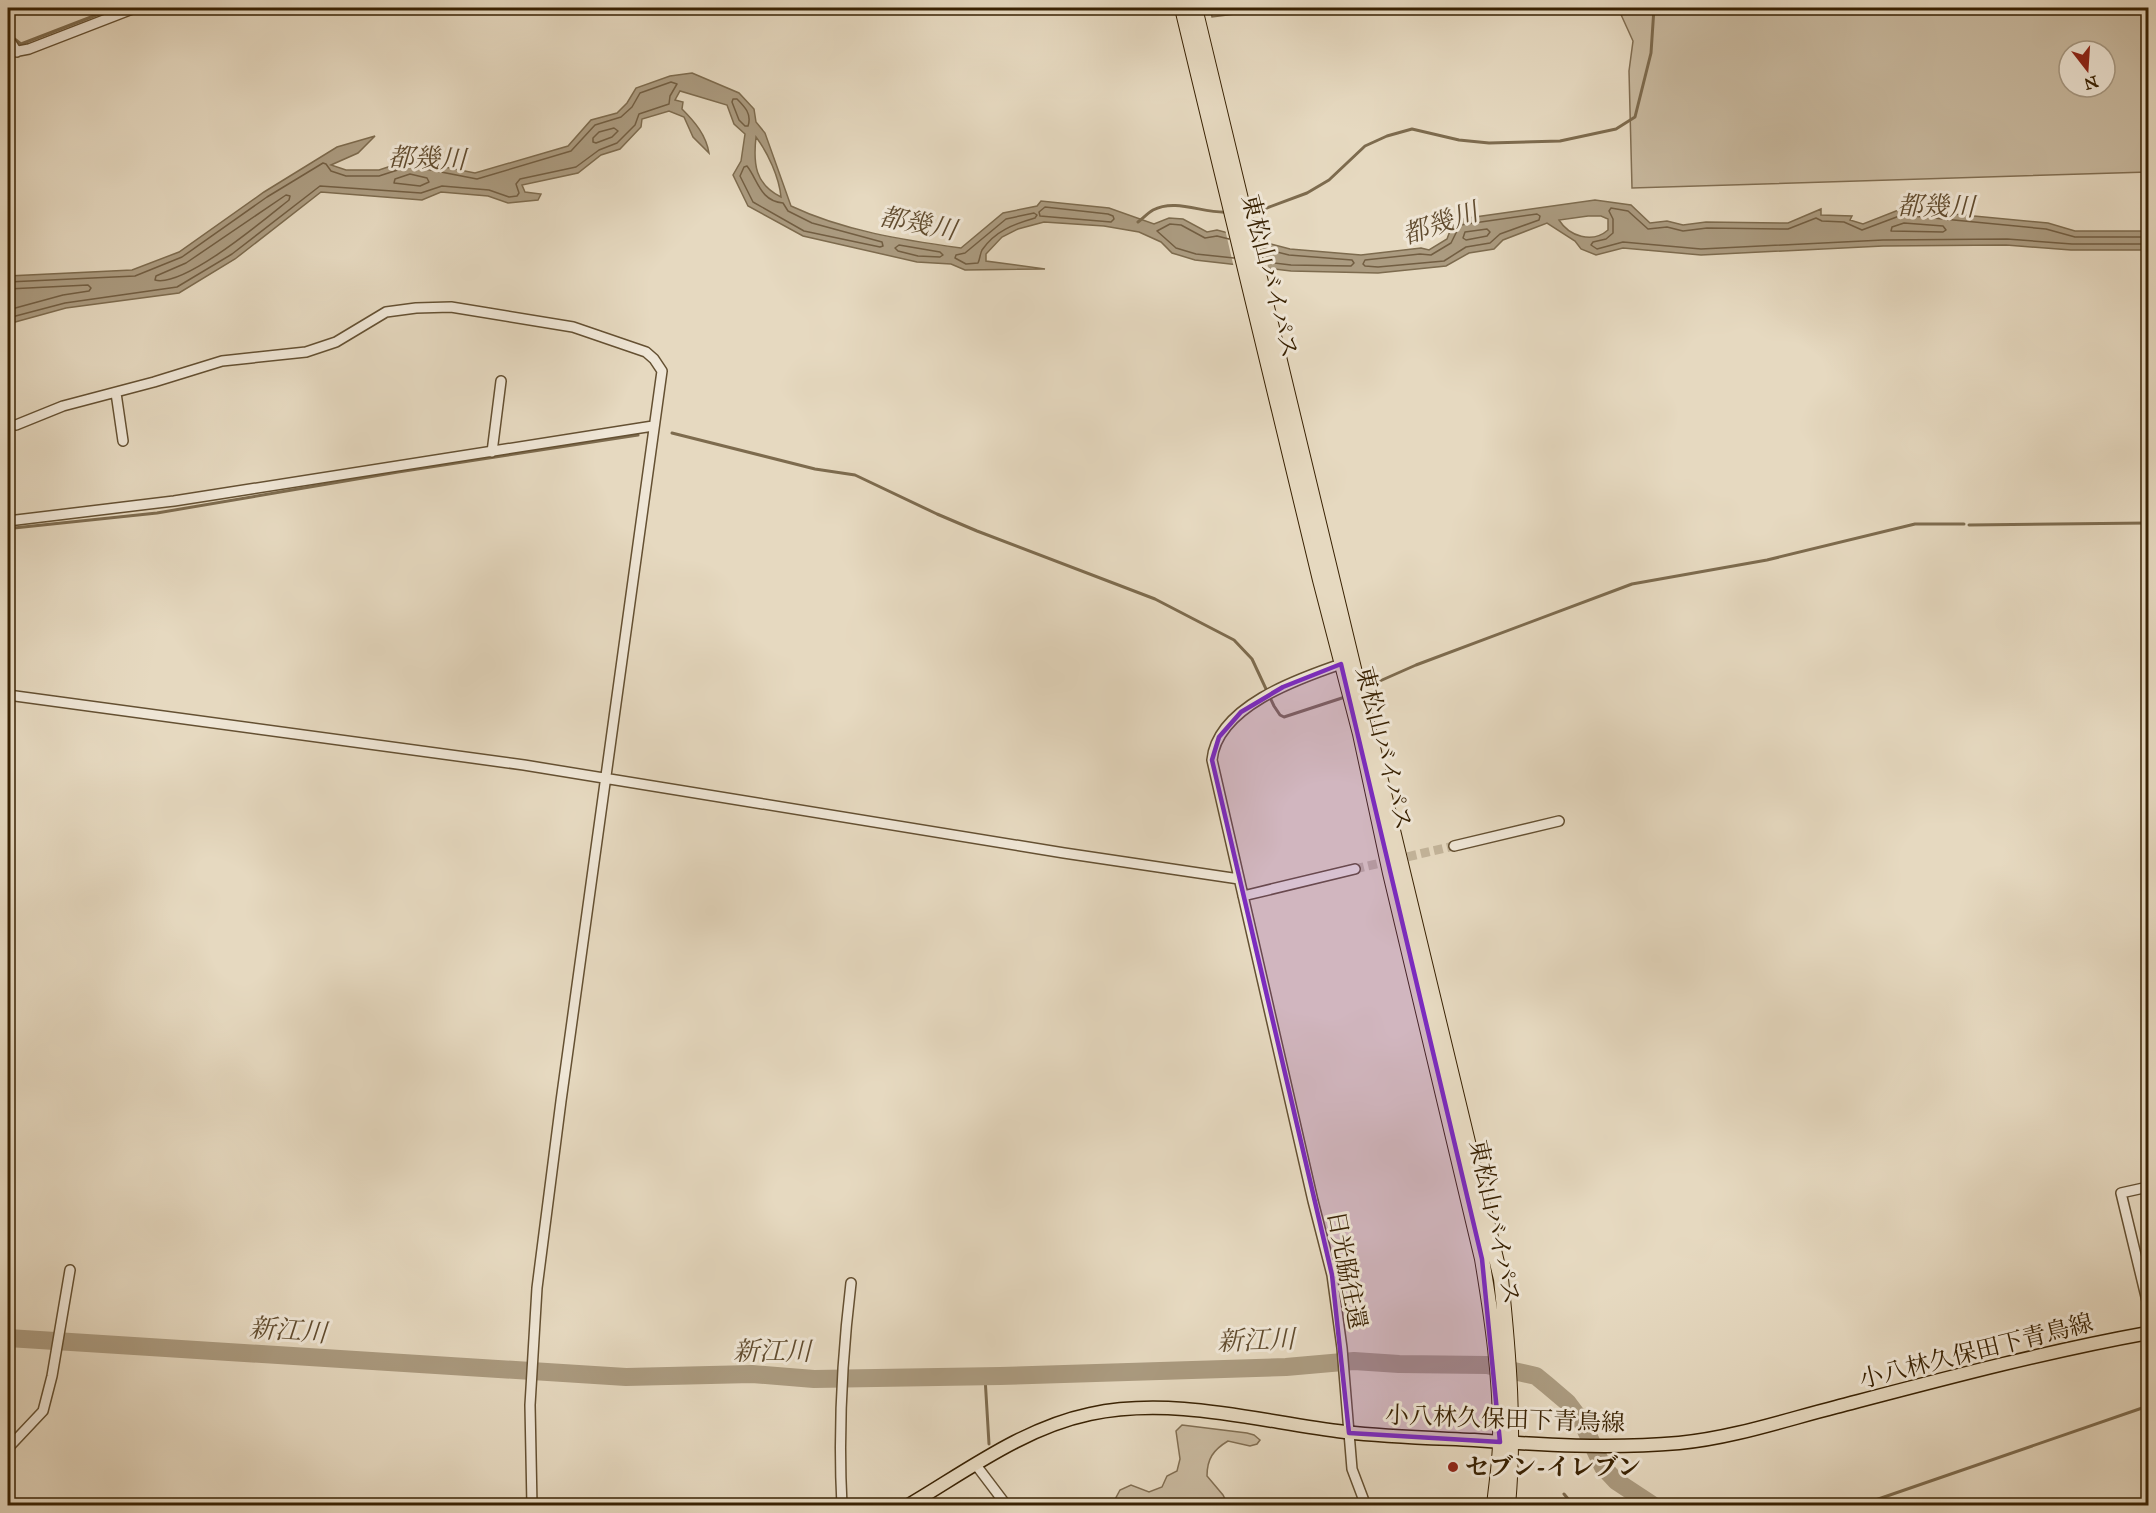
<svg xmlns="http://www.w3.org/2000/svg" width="2156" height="1513" font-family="'IM FELL Great Primer','Noto Serif JP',serif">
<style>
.green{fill:#c9baa0;stroke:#816e52;stroke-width:1.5;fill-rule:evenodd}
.water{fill:#ab9b80;stroke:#7d6b4e;stroke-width:1.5;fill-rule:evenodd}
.pier{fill:#e6d9c0}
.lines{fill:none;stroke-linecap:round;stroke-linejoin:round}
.shore{stroke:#725e42;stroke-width:1.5}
.stream{stroke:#7d6b4e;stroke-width:3}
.river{stroke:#ab9b80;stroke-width:18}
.minor-tunnel{stroke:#c3b49a;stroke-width:9;stroke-dasharray:9 4.5;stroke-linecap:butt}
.minor-casing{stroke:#645032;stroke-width:12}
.major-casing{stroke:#392203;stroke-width:15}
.highway-casing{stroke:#392203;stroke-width:16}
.minor{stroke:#efe6d6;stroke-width:9}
.major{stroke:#e6d9c0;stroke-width:12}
.highway{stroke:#e6d9c0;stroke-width:14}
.marked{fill:#7b2cbf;fill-opacity:0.2;stroke:#7b2cbf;stroke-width:4.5;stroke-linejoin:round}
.poi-dot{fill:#8f2418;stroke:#efe6d6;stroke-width:2}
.labels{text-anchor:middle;stroke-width:6;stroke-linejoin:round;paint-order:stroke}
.street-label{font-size:24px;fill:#392203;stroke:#efe6d6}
.poi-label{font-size:24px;font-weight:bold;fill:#392203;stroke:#efe6d6;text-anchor:start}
.water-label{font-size:26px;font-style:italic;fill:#614c2f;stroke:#efe6d6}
</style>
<rect width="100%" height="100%" fill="#e6d9c0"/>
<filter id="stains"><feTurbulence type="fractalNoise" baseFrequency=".00333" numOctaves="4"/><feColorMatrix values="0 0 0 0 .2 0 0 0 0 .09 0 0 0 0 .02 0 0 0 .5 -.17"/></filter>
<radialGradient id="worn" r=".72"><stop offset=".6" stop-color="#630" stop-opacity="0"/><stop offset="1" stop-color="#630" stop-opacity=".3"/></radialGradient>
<path class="green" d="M 1210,8 L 1272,8 L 1272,11 L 1259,11 L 1212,17 Z
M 1618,8 L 2148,8 L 2148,172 L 1632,188 L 1629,71 L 1633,41 ZM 2069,51 L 2105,51 L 2105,87 L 2069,87 Z
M 1182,1425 L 1247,1433 L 1254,1435 L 1260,1440 L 1257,1444 L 1250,1446 L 1228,1441 C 1213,1450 1207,1459 1207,1476 L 1223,1495 L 1228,1505 L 1112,1505 L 1120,1490 L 1131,1485 L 1149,1492 L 1162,1487 L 1167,1476 L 1177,1471 L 1180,1459 L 1176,1431 Z"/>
<path class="water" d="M 692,73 L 739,93 L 754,109 L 756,122 L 765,133 L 791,206 C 844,231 903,240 961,248 L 1003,213 L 1037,206 L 1041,201 L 1109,208 L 1154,224 L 1169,218 L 1183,219 L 1207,232 L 1217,230 L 1290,249 L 1361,255 L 1421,248 L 1429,250 L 1447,239 L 1454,220 L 1595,200 L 1631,205 L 1650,223 L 1667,221 L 1683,225 L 1706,222 L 1788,223 L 1821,209 L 1821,215 L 1852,216 L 1850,220 L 1863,224 L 1901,209 L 2048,223 L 2075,231 L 2148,231 L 2148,250 L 2071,250 L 2006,245 L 1883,246 L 1701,255 L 1623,248 L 1596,255 L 1581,249 L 1575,241 L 1547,223 L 1503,240 L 1494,249 L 1469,253 L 1446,266 L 1378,273 L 1291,271 L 1195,260 L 1172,253 L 1161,242 L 1139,232 L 1104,226 L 1044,222 L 1018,229 L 1002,237 L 986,254 L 986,261 L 1045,269 L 965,270 L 951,264 L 917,262 L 803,236 L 748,206 L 733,175 L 741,161 L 745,134 L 734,124 L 727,105 L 680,91 L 675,100 L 683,102 L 682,109 C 695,122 706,135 709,153 L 693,137 L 684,117 L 669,111 L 642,119 L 641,127 L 620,149 L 601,155 L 578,173 L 522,185 L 525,192 L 541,194 L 538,200 L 508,203 L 488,196 L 441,192 L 422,200 L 321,192 L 235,259 L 179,293 L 66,308 L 8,324 L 8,276 L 132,270 L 179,252 L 264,192 L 337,147 L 375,136 L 358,153 L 331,165 L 346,170 L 379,170 L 409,160 L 475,173 L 568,146 L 591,120 L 617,113 L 627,103 L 636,88 L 670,76 ZM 756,137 C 768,153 779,177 781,197 C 755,184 753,164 756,137 ZM 1588,216 L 1601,216 L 1608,219 L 1608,230 C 1592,244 1569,236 1559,220 Z"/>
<path class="pier" d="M 1225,229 L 1261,238 L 1269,271 L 1234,268 Z"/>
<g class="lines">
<path class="shore" d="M 733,99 L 737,99 C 745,107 752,114 748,126 L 745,126 L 739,120 L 732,102 Z
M 614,128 L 618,131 L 612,137 L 596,143 L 593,142 L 593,138 L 599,132 Z
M 747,166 C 758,180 760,201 783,203 L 788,211 L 812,223 L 882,242 L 883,246 L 880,247 L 804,231 L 753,202 L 740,176 L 744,167 Z
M 410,174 L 427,178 L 429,182 L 420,186 L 394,183 L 395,179 Z
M 286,195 L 290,196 L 289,200 C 265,219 184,288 155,280 L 156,276 L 186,263 Z
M 1045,207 L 1108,214 L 1113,216 L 1114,219 L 1111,222 L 1040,216 L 1039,212 Z
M 1034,213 L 1037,215 L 1035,218 C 1014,224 995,231 982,250 C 980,254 980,259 978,263 L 966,264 L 955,258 L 956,255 L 965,253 L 1006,219 Z
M 1537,214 L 1540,216 L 1539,220 L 1500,234 L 1490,243 L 1466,247 L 1444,261 L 1378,267 L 1365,266 L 1363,264 L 1365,260 L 1420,254 L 1431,255 L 1451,243 L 1460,225 Z
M 1904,223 L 1943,226 L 1946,230 L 1943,232 L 1891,231 L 1892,227 Z
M 1487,229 L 1490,232 L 1487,236 L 1466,240 L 1463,238 L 1465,232 Z
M 2148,237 L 2075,237 L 2046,229 L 1902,215 L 1862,230 L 1844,222 L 1822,221 L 1816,218 L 1788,229 L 1707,228 L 1683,231 L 1667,227 L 1648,229 L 1628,211 L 1611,208 L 1609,211 L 1613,219 L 1613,233 L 1606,239 L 1593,242 L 1591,245 L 1597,249 L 1623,242 L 1701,249 L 1883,240 L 2007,239 L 2072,244 L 2148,244
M 1229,239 L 1217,236 L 1205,238 L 1181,225 L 1170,224 L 1157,231 L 1176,248 L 1196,254 L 1234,258
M 899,245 L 940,252 L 943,255 L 940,257 L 918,256 L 898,251 L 895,248 Z
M 1261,248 L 1289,255 L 1352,260 L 1354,263 L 1351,266 L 1291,265 L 1265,262
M 8,282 L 135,276 L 182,257 L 267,197 L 323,163 L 326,164 L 331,171 L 346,176 L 379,176 L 410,166 L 477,179 L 571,151 L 595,125 L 621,117 L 632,107 L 640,93 L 671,82 L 677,84 L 670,96 L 669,104 L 639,114 L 635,125 L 617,143 L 599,150 L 576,167 L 520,179 L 516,184 L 519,193 L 517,196 L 509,197 L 489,190 L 442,186 L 421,193 L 320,186 L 232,254 L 177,287 L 65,303 L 8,318
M 8,289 L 88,285 L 91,288 L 89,291 L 63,295 L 8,310"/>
<path class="stream" d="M 114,8 L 116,8
M 8,29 L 12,37 L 21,44 L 104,12
M 1249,210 L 1264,209 L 1307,193 L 1329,180 L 1365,146 L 1387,136 L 1412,129 L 1459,140 L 1489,143 L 1560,141 L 1616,129 L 1635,117 L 1651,53 L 1654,8
M 1138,222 C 1143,218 1148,213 1153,210 C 1176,198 1204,214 1228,212
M 672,433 L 815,469 L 855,475 L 937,514 L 977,531 L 1155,599 L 1234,640 L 1252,659 L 1274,706 L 1280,715 L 1284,717 L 1345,697
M 1969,525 L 2148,523
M 14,528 L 157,513 L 398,472 L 638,435
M 1364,688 L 1416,665 L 1632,584 L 1767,560 L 1915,524 L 1964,524
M 985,1377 L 989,1444
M 1564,1494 L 1574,1506
M 1858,1506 L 2148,1406"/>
<path class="river" d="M 8,1338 L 626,1377 L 752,1374 L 814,1379 L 1000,1376 L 1286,1367 L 1354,1361 L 1399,1364 L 1487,1365 L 1536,1376 L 1547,1385 L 1567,1402 L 1582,1422 L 1603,1467 L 1616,1481 L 1654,1506"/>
<path class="minor-tunnel" d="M 1355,869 L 1454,846"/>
<g class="minor-casing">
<path id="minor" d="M 8,38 L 17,52
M 8,53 L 29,49 L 135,8
M 116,393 L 123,441
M 16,425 L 63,406 L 154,382 L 222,361 L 306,352 L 336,342 L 386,312 L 416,308 L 451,307 L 573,327 L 646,352 L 654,359 L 662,371 L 561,1101 L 537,1288 L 530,1405 L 532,1506
M 492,452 L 501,381
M 8,521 L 174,501 L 653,426
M 1341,664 C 1297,679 1217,707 1212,760 L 1313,1201 L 1332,1275 L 1342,1348 L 1352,1469 L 1366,1506
M 8,695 L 524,765 L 1064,853 L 1239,879
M 1454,846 L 1559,821
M 1243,896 L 1355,869
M 2148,1187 L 2121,1193 L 2148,1305
M 8,1444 L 10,1446 L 43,1411 L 52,1376 L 70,1270
M 976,1465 L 1007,1506
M 842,1506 C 838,1431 842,1357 851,1283
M 2146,1506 L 2148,1493"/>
</g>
<g class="major-casing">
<path id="major" d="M 907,1506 C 965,1472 1023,1428 1090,1414 C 1174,1396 1261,1422 1345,1432 C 1388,1437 1431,1438 1474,1440 C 1542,1445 1610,1449 1679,1443 C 1732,1438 1785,1420 1836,1407 C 1939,1380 2043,1352 2148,1333"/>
</g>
<g class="highway-casing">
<path id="highway" d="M 1182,8 L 1320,580 L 1360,734 L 1390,873 L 1482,1259 C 1492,1319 1501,1380 1500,1441 C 1500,1463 1496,1484 1494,1506
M 1195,8 L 1501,1279 C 1509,1355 1515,1429 1508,1506"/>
</g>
<use href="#minor" class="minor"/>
<use href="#major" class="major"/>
<use href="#highway" class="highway"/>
</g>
<path class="marked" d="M 1341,664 L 1482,1259 L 1500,1442 L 1349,1433 L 1332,1275 L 1212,760 L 1219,737 L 1241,712 L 1283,687 Z"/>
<circle class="poi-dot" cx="1453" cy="1467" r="6"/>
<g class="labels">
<g class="street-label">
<text transform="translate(1270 276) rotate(76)" y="8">東松山バイパス</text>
<text transform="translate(1384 748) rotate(76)" y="8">東松山バイパス</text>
<text transform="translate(1495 1222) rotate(78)" y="8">東松山バイパス</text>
<text transform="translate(1347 1270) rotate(79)" y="8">日光脇往還</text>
<text transform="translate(1976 1351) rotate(-14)" y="8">小八林久保田下青鳥線</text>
<text transform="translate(1505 1419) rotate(2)" y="8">小八林久保田下青鳥線</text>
</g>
<g class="poi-label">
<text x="1465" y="1475">セブン-イレブン</text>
</g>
<g class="water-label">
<text transform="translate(427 158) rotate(2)" y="9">都幾川</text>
<text transform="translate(1936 206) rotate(1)" y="9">都幾川</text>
<text transform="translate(918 223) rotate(11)" y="9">都幾川</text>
<text transform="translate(1440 223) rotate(-19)" y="9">都幾川</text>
<text transform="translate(288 1330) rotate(4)" y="9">新江川</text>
<text transform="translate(1256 1340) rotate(-2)" y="9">新江川</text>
<text x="772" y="1360">新江川</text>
</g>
</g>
<rect width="2156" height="1513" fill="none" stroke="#e6d9c0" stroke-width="30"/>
<rect x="9" y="9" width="2138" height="1495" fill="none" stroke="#392203" stroke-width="3"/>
<rect x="15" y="15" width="2126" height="1483" fill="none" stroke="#392203" stroke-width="1.5"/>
<g transform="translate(2087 69) rotate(163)"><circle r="28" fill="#efe6d6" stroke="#a69882" stroke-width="1.5"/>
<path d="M0-4.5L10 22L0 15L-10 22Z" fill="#8f2418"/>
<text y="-9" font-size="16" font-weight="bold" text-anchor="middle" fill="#392203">N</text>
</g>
<rect width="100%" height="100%" filter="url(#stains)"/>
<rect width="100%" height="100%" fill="url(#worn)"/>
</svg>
